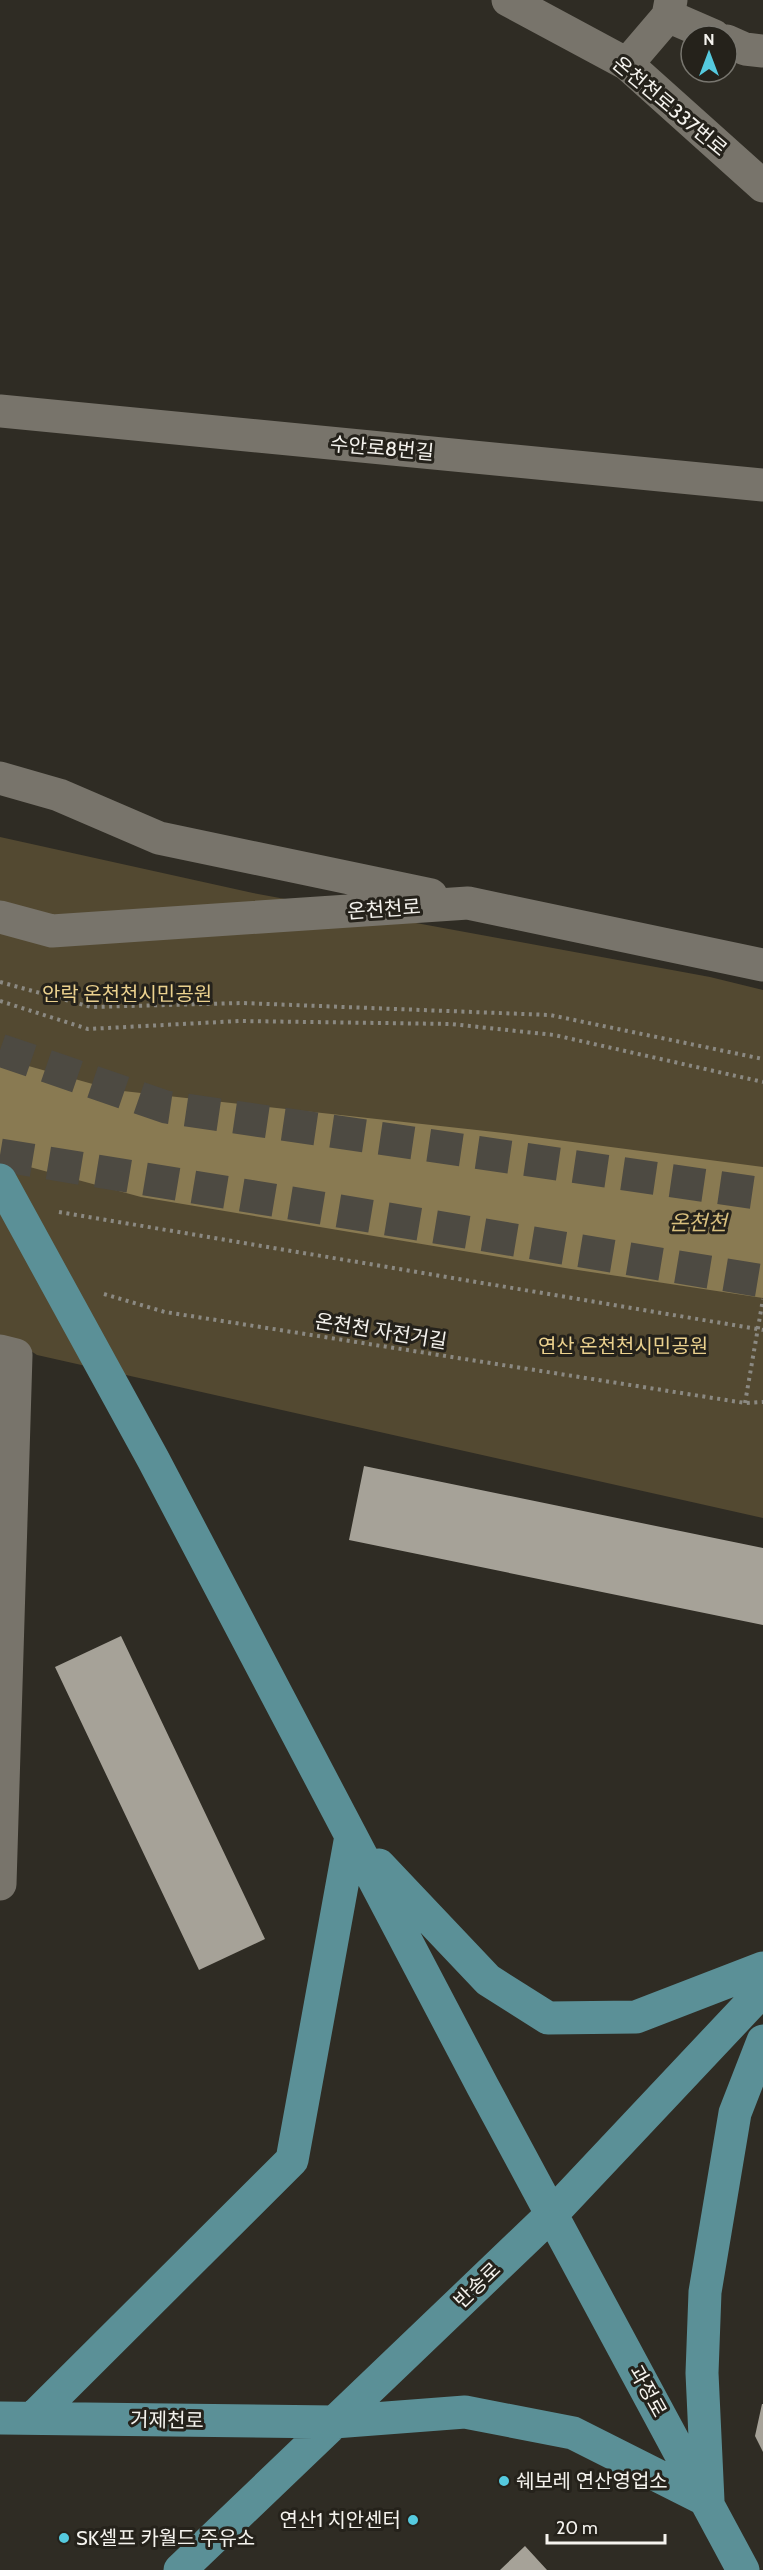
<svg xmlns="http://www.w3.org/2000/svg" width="763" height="2570" font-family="Cabin,'Noto Sans KR',sans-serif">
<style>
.green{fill:#534931}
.water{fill:#897a52}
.building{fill:#a6a298}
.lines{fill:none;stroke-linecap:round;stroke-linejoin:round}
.highway-tunnel{stroke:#4d4a42;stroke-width:33;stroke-dasharray:33 16;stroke-linecap:butt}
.path{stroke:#8b8982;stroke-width:4;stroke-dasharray:3 4.5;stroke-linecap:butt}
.minor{stroke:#78746b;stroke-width:33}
.major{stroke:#5b9097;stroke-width:33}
.poi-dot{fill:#55cadf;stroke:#25221b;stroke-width:2}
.labels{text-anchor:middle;stroke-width:6;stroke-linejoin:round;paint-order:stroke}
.street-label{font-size:20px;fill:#f5f3ee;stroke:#25221b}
.park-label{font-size:20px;fill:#ebd18e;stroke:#25221b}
.poi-label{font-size:20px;fill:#f5f3ee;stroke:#25221b;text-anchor:start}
.water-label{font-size:21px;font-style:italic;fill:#d9c07e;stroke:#25221b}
</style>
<rect width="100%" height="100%" fill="#2f2c24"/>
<path class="green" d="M 0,837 L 253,893 L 710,977 L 763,990 L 763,1518 L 37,1355 L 28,1349 L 0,1342 Z"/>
<path class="water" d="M 0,1058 L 114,1090 L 504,1133 L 763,1167 L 763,1298 L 571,1269 L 141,1197 L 0,1159 Z"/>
<path class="building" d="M 364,1466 L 763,1548 L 763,1625 L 349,1540 Z
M 121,1636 L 265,1939 L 199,1970 L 55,1667 Z
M 762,2404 L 763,2404 L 763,2452 L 755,2436 Z
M 525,2546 L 547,2570 L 500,2570 Z"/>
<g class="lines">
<path class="highway-tunnel" d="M 0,1050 L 166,1107 L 763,1194
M 0,1155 L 763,1281"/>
<path class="path" d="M 0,982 L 91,1007 L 242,1003 L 550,1015 L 763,1059
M 0,1001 L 88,1029 L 239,1021 L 451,1024 L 554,1035 L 763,1082
M 59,1212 L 763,1330
M 104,1294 L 165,1312 L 745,1403 L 763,1402
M 745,1403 L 763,1299"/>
<path class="minor" d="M 508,0 L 627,64 L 763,186
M 668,16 L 714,36
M 727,41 L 745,49 L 763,51
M 627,64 L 668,16 L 671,0
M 0,411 L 763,485
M 0,778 L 59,795 L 159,838 L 431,895
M 0,917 L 52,931 L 468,903 L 763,965
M 0,1351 L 16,1355 L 0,1884"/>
<path class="major" d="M 0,1180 L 153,1459 L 483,2087 L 743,2570
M 379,1865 L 488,1980 L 548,2018 L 636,2017 L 763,1968
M 0,2418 L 334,2422 L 465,2412 L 573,2433 L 708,2501 L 702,2373 L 705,2292 L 735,2113 L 763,2041
M 33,2418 L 292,2160 L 351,1836
M 180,2570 L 552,2214 L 763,1990"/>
</g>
<g class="poi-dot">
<circle cx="504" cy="2481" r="6"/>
<circle cx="413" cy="2520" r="6"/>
<circle cx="64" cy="2538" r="6"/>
</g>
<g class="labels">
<g class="street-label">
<text transform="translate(670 106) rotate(40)" y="7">온천천로337번로</text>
<text transform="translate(382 448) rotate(5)" y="7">수안로8번길</text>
<text transform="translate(384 909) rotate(-4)" y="7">온천천로</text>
<text transform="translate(381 1331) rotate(9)" y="7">온천천 자전거길</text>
<text transform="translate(477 2285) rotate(-44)" y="7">반송로</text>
<text transform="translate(648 2391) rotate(61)" y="7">과정로</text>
<text transform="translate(167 2420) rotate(1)" y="7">거제천로</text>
</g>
<g class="park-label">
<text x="127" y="1001">안락 온천천시민공원</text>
<text x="623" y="1353">연산 온천천시민공원</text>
</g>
<g class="poi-label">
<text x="516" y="2488">쉐보레 연산영업소</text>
<text x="401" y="2527" text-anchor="end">연산1 치안센터</text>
<text x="76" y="2545">SK셀프 카월드 주유소</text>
</g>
<g class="water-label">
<text x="698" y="1230">온천천</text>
</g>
</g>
<g transform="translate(709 54)"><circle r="28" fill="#25221b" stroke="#78766f" stroke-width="1.5"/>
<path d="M0-4.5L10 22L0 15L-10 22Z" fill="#55cadf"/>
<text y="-9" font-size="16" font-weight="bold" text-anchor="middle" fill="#f5f3ee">N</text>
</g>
<path d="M547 2534v9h118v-9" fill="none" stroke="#f5f3ee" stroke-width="3"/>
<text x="556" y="2534" font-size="18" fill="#f5f3ee" stroke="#25221b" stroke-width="4.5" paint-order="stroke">20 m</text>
</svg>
